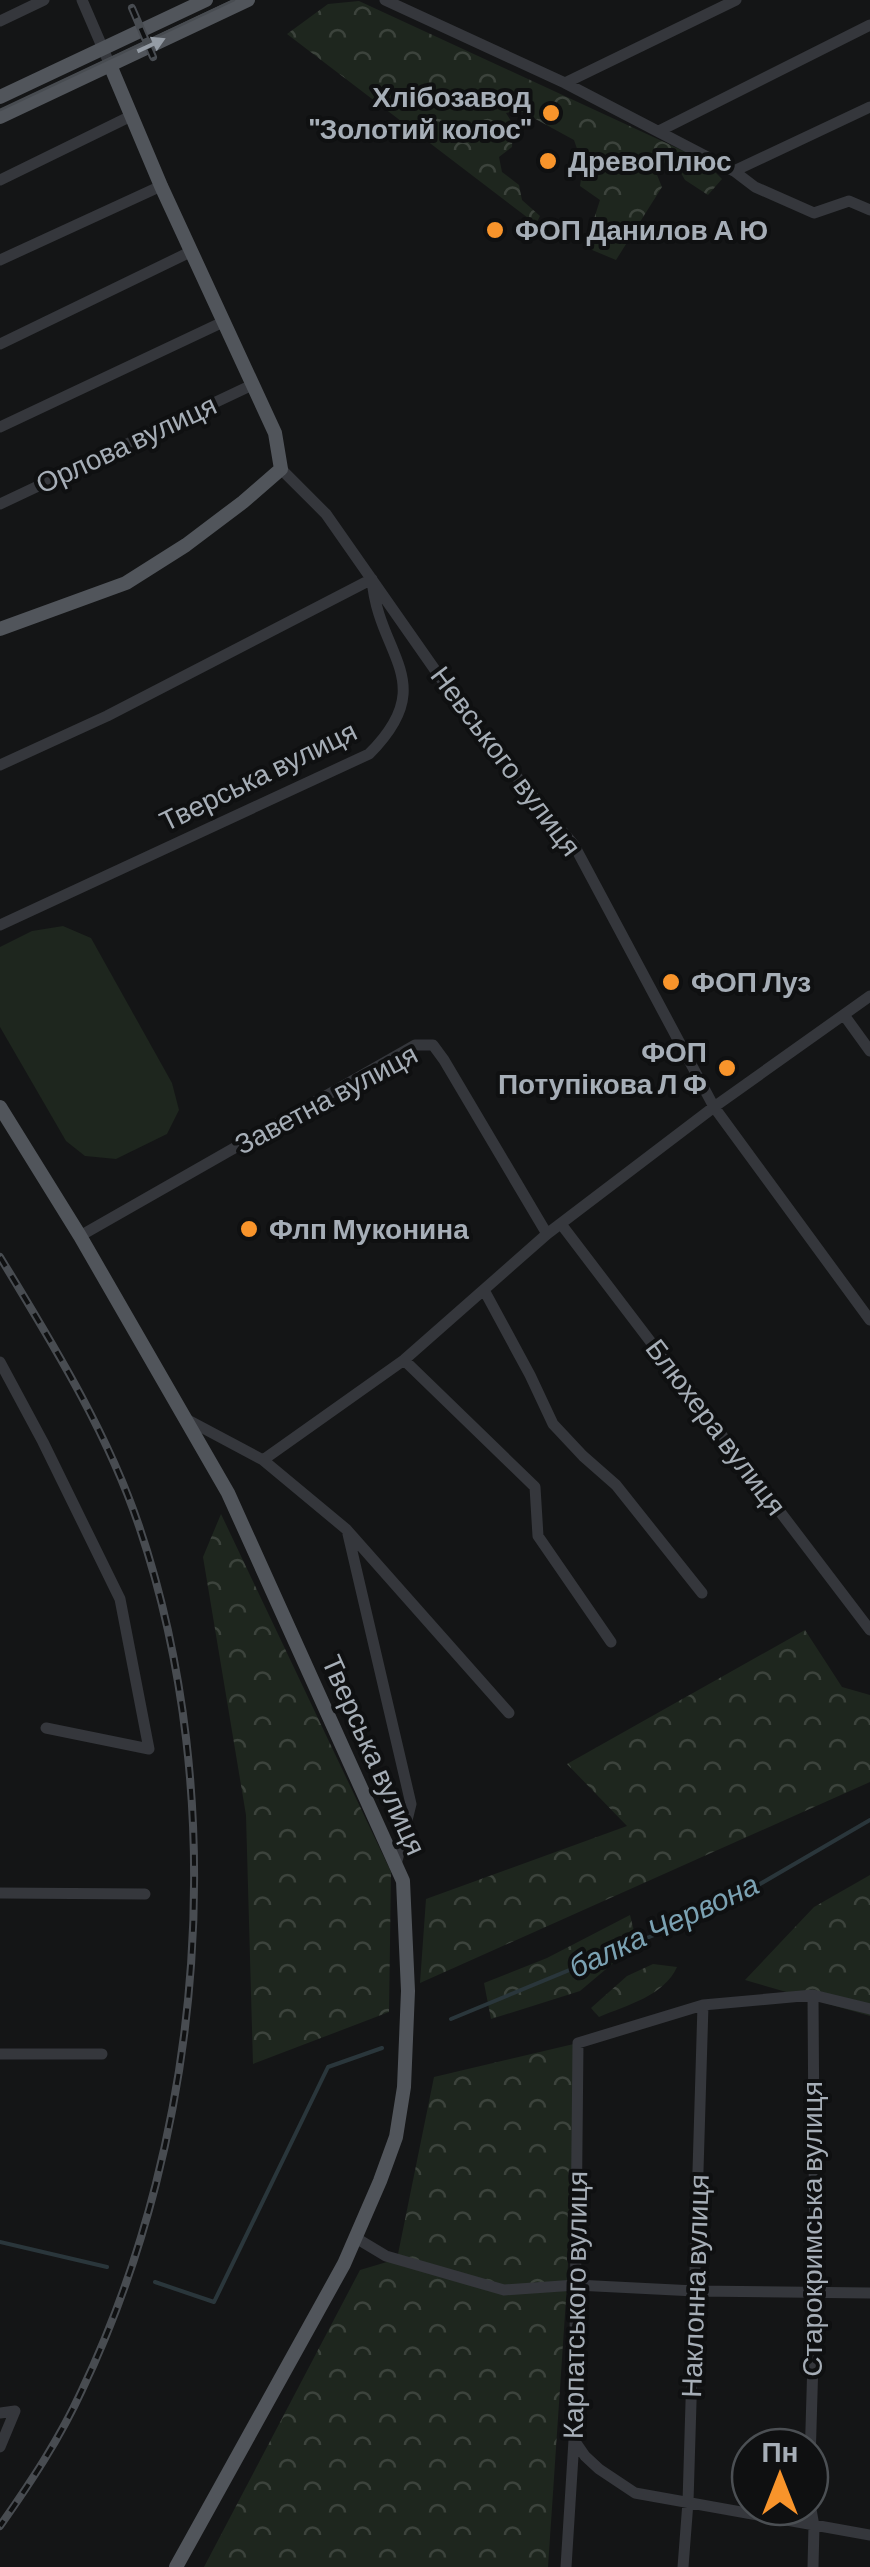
<svg xmlns="http://www.w3.org/2000/svg" width="870" height="2567" font-family="Barlow,sans-serif">
<style>
.forest{fill:url(#forest-crowns)}
.green{fill:#1e261e}
.lines{fill:none;stroke-linecap:round;stroke-linejoin:round}
.stream{stroke:#2a363b;stroke-width:4}
.minor{stroke:#35373c;stroke-width:11}
.major{stroke:#51555b;stroke-width:14}
.tram{stroke:#484c51;stroke-width:2.5}
.rail-casing{stroke:#484c51;stroke-width:8}
.rail{stroke:#0f1011;stroke-width:4;stroke-dasharray:11;stroke-linecap:butt}
.oneway{fill:#959ca5}
.poi-dot{fill:#f8942b;stroke:#0f1011;stroke-width:4}
.labels{text-anchor:middle;stroke-width:8;stroke-linejoin:round;paint-order:stroke}
.poi-label{font-size:28px;font-weight:bold;fill:#a6aeb7;stroke:#0f1011;text-anchor:start}
.street-label{font-size:28px;fill:#a6aeb7;stroke:#0f1011}
.water-label{font-size:30px;font-style:italic;fill:#7ba2b3;stroke:#0f1011}
</style>
<defs>
<pattern id="forest-crowns" width="20" height="18" patternUnits="userSpaceOnUse" patternTransform="scale(2.5)"><rect width="20" height="18" fill="#1e261e"/><path d="M2 6a3 3 0 1 1 6 0M12 15a3 3 0 1 1 6 0" fill="none" stroke="#3c433c"/></pattern>
</defs>
<rect width="100%" height="100%" fill="#141516"/>
<path class="forest" d="M 359,1 L 703,160 L 722,179 L 708,195 L 685,180 L 670,154 L 657,175 L 662,187 L 616,260 L 585,247 L 600,200 L 580,186 L 583,166 L 574,140 L 519,110 L 506,113 L 513,124 L 512,147 L 499,157 L 502,172 L 519,185 L 522,200 L 540,216 L 536,224 L 287,34 L 328,4 Z
M 221,1514 L 391,1872 L 389,2012 L 253,2064 L 246,1815 L 203,1557 Z
M 805,1630 L 842,1687 L 870,1695 L 870,1782 L 420,1983 L 426,1899 L 627,1826 L 567,1764 Z
M 870,1875 L 870,2016 L 745,1980 L 814,1907 Z
M 630,1915 L 637,1943 L 580,1991 L 491,2019 L 484,1983 L 547,1958 Z
M 653,1964 L 677,1967 C 664,1996 627,2005 599,2017 L 591,2008 L 627,1976 Z
M 578,2043 L 567,2284 L 548,2567 L 204,2567 L 360,2270 L 397,2259 L 434,2077 Z"/>
<path class="green" d="M 63,926 L 91,938 L 172,1083 L 179,1110 L 167,1134 L 116,1159 L 85,1156 L 66,1141 L 0,1027 L 0,947 L 32,931 Z"/>
<g class="lines">
<path class="stream" d="M 451,2019 L 717,1909 L 870,1820
M 0,2242 L 107,2267
M 155,2282 L 214,2302 L 328,2067 L 382,2048"/>
<path class="minor" d="M 82,0 L 110,65
M 385,0 L 565,83 L 734,171 L 755,187 L 814,213 L 849,201 L 870,210
M 0,21 L 44,0
M 565,83 L 736,0
M 659,131 L 870,25
M 734,171 L 870,107
M 0,180 L 131,116
M 0,260 L 161,186
M 0,344 L 190,252
M 0,427 L 223,322
M 281,469 L 326,514 L 475,727 L 574,845 L 714,1107 L 870,1320
M 0,504 L 252,385
M 0,765 L 107,716 L 372,579 C 378,656 441,682 369,754 L 0,925
M 844,1015 L 870,1051
M 561,1224 L 870,1630
M 80,1236 L 415,1045 L 433,1045 L 444,1060 L 547,1234
M 484,1290 L 530,1375 L 553,1424 L 583,1456 L 616,1485 L 702,1593
M 404,1360 L 535,1487 L 538,1536 L 611,1642
M 0,1362 L 43,1442 L 120,1599 L 149,1749 L 46,1728
M 188,1420 L 263,1460 L 404,1360 L 547,1234 L 714,1107 L 870,996
M 263,1460 L 346,1529 L 509,1713
M 348,1534 L 411,1804 L 396,1865
M 0,1893 L 145,1894
M 0,2054 L 102,2054
M 356,2238 L 386,2256 L 504,2290 L 576,2285 L 695,2291 L 870,2293
M 0,2413 L 15,2411 L 0,2447
M 574,2440 L 585,2456 L 599,2469 L 635,2493 L 870,2535
M 810,2462 L 815,2292 L 813,1995
M 810,2504 L 814,2526 L 813,2567
M 566,2567 L 574,2440 L 578,2043 L 703,2005 L 813,1995 L 870,2009
M 683,2567 L 688,2502 L 703,2005"/>
<path class="major" d="M 0,97 L 206,0
M 0,117 L 248,0
M 0,629 L 126,583 L 186,545 L 243,502 L 281,469 L 275,433 L 161,186 L 110,65
M 0,1107 L 80,1236 L 228,1493 L 403,1881 L 408,1991 L 404,2087 L 396,2137 L 380,2181 L 344,2264 L 176,2567"/>
<path class="tram" d="M 0,110 L 234,0"/>
<g class="rail-casing">
<path id="rail" d="M 132,8 L 153,57
M 0,1257 C 52,1343 107,1431 139,1526 C 231,1798 205,2132 82,2390 C 60,2438 31,2482 0,2526"/>
</g>
<use href="#rail" class="rail"/>
</g>
<defs><path id="oneway-solid" d="M-6-.8H1V-3.2L6.5 0L1 3.2V.8H-6Z" transform="scale(2.5)"/></defs>
<use class="oneway" href="#oneway-solid" transform="translate(151 45) rotate(-25)"/>
<g class="poi-dot">
<circle cx="551" cy="113" r="10"/>
<circle cx="548" cy="161" r="10"/>
<circle cx="495" cy="230" r="10"/>
<circle cx="671" cy="982" r="10"/>
<circle cx="727" cy="1068" r="10"/>
<circle cx="249" cy="1229" r="10"/>
</g>
<g class="labels">
<g class="poi-label">
<text x="531" y="107" text-anchor="end">Хлібозавод<tspan x="531" dy="32">"Золотий колос"</tspan></text>
<text x="568" y="171">ДревоПлюс</text>
<text x="515" y="240">ФОП Данилов А Ю</text>
<text x="691" y="992">ФОП Луз</text>
<text x="707" y="1062" text-anchor="end">ФОП<tspan x="707" dy="32">Потупікова Л Ф</tspan></text>
<text x="269" y="1239">Флп Муконина</text>
</g>
<g class="street-label">
<text transform="translate(126 444) rotate(-25)" y="10">Орлова вулиця</text>
<text transform="translate(506 761) rotate(53)" y="10">Невського вулиця</text>
<text transform="translate(258 776) rotate(-26)" y="10">Тверська вулиця</text>
<text transform="translate(326 1099) rotate(-28)" y="10">Заветна вулиця</text>
<text transform="translate(716 1427) rotate(53)" y="10">Блюхера вулиця</text>
<text transform="translate(374 1755) rotate(66)" y="10">Тверська вулиця</text>
<text transform="translate(812 2229) rotate(-90)" y="10">Старокримська вулиця</text>
<text transform="translate(695 2286) rotate(-88)" y="10">Наклонна вулиця</text>
<text transform="translate(575 2305) rotate(-89)" y="10">Карпатського вулиця</text>
</g>
<g class="water-label">
<text transform="translate(664 1926) rotate(-25)" y="10">балка Червона</text>
</g>
</g>
<g transform="translate(780 2477)"><circle r="48" fill="#0f1011" stroke="#4b4f53" stroke-width="2.5"/>
<path d="M0-8L18 38L0 25L-18 38Z" fill="#f8942b"/>
<text y="-15" font-size="28" font-weight="bold" text-anchor="middle" fill="#a6aeb7">Пн</text>
</g>
</svg>
